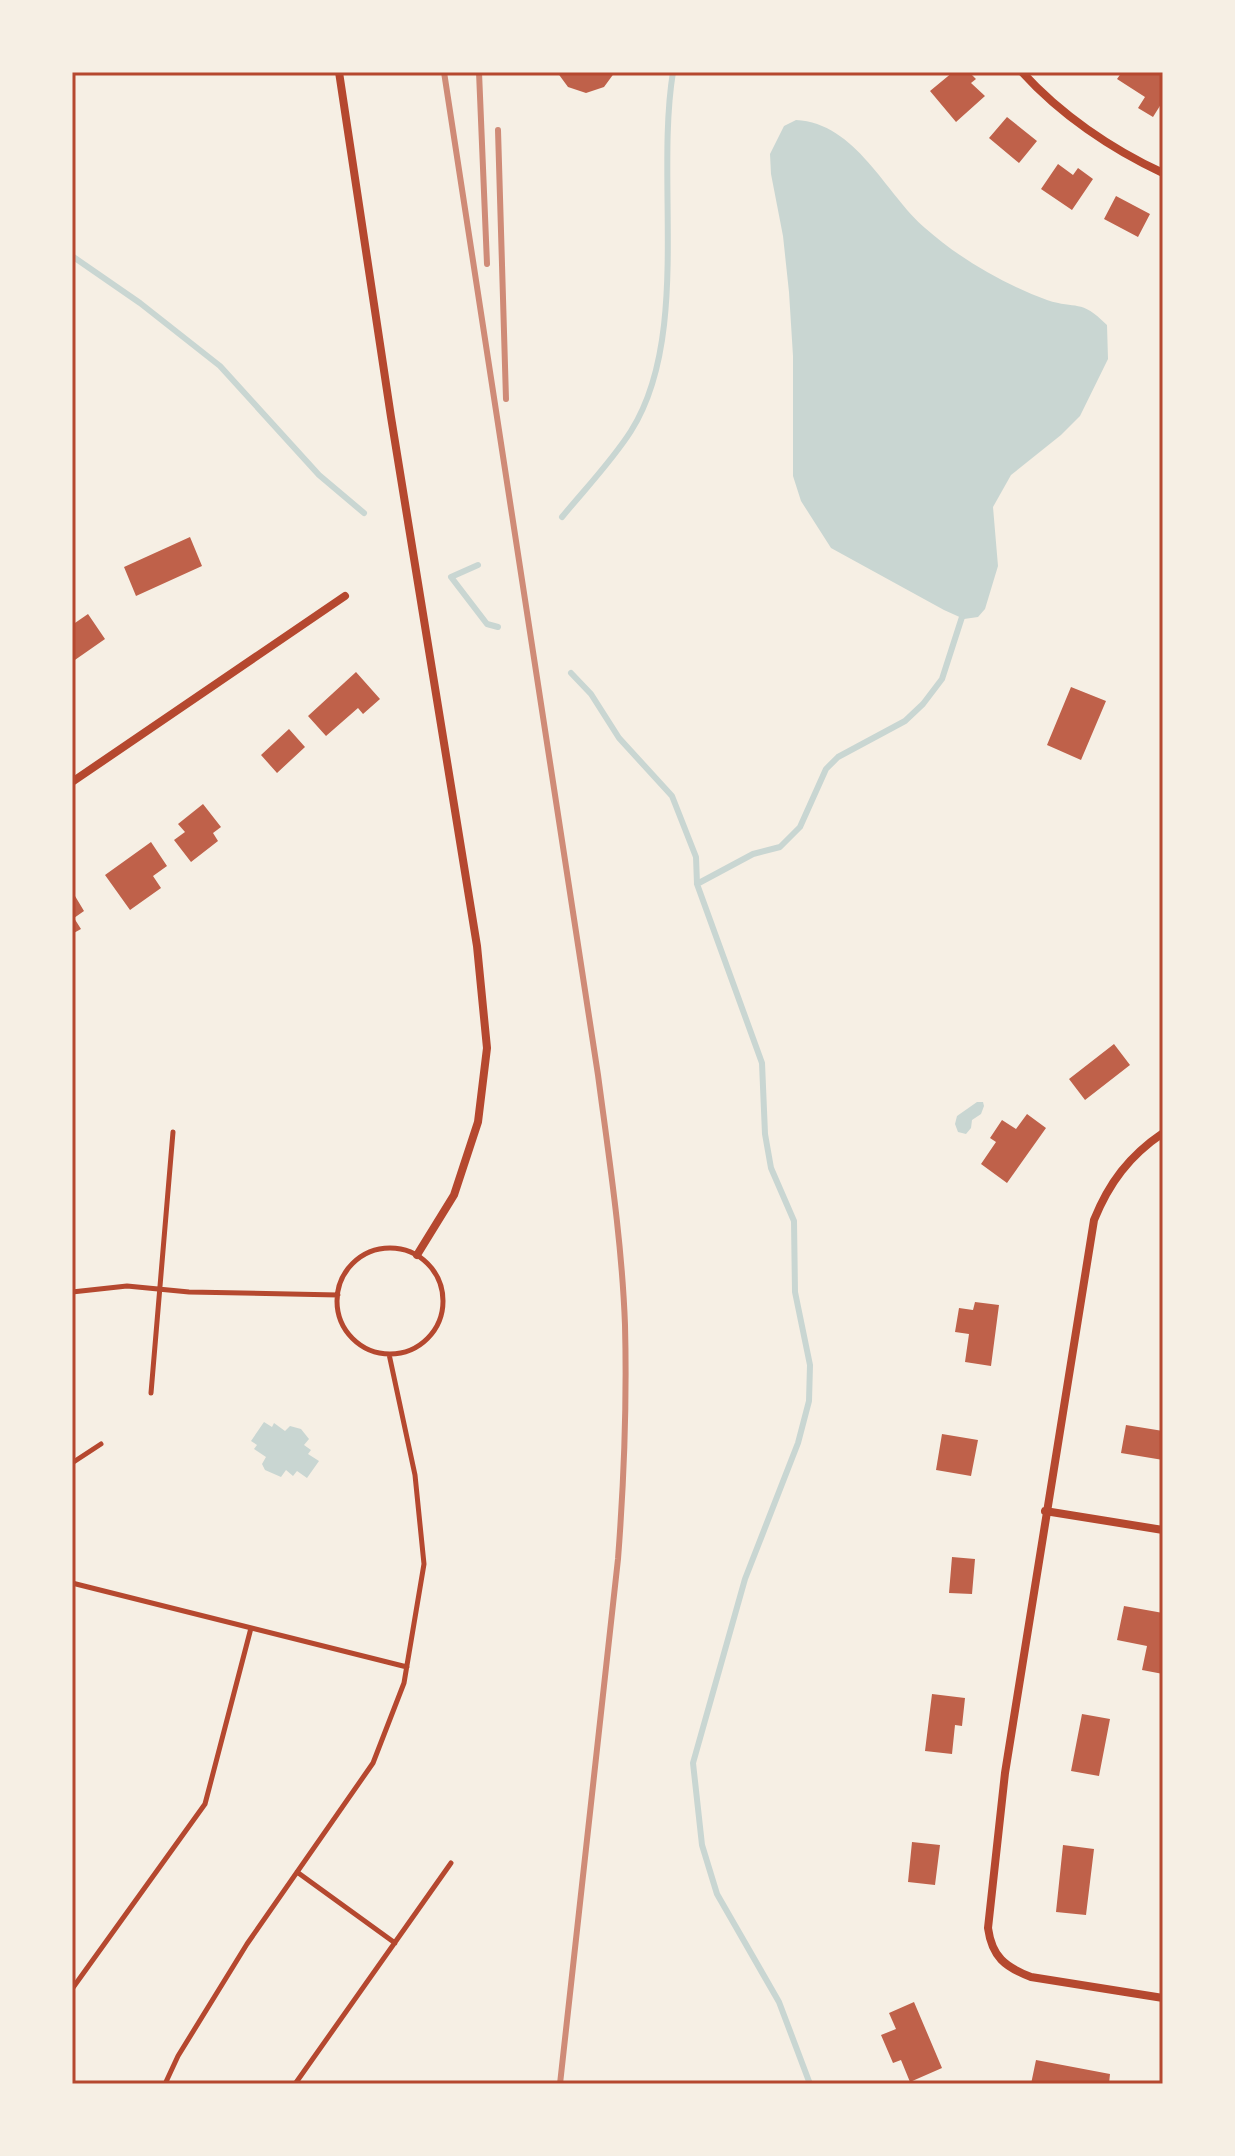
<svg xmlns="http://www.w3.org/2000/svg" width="1235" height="2156" font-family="Rubik,sans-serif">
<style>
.water{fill:#c9d6d2}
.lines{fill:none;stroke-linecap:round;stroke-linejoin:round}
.stream{stroke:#c9d6d2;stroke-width:6}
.building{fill:#bf614a}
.service{stroke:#b5482f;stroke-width:5}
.minor{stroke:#b5482f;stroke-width:8}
.rail{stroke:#cf8b77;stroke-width:6}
.neatline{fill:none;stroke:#b5482f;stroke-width:3}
</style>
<rect width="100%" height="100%" fill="#f6efe4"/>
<path class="water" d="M 796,120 C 856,123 885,193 925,228 C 960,259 1004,284 1047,300 C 1077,310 1080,298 1107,325 L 1108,359 L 1080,416 L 1061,435 L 1011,475 L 993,507 L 998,566 L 985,609 L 978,617 L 964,619 L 944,610 L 831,548 L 801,501 L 793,476 L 793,356 L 789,292 L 783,236 L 771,174 L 770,154 L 784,126 Z
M 977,1102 L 983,1102 L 984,1106 L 981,1114 L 972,1120 L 971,1128 L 966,1134 L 958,1132 L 955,1124 L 957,1116 Z
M 264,1422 L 272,1427 L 274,1423 L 285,1431 L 290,1426 L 301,1429 L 309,1439 L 304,1445 L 311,1450 L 308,1454 L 319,1461 L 307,1478 L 297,1471 L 293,1476 L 286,1470 L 281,1477 L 265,1470 L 262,1464 L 266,1457 L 254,1449 L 257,1445 L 251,1441 Z"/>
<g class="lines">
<path class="stream" d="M 72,256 L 140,303 L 220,366 L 319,475 L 364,513
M 562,517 C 585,489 612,461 631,431 C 691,336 655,181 673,72
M 478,565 L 451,577 L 487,624 L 498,627
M 571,673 L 591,694 L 619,738 L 672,796 L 696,857 L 697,884 L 762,1063 L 765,1134 L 771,1168 L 794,1221 L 795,1292 L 810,1365 L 809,1401 L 798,1443 L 745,1579 L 693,1763 L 702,1845 L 717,1894 L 779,2002 L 810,2084
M 697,884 L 753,854 L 780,847 L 800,827 L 826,769 L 838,757 L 905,721 L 923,704 L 942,679 L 962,617"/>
</g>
<path class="building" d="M 557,72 L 615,72 L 604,87 L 586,93 L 568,87 Z
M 953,72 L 969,72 L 976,79 L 971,83 L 985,96 L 956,122 L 930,91 Z
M 1122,72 L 1163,72 L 1163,101 L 1153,117 L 1138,108 L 1145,97 L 1117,79 Z
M 1007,117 L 1037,141 L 1019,163 L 989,138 Z
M 1058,164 L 1073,175 L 1078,168 L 1093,179 L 1072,210 L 1041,189 Z
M 1116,196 L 1150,214 L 1138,237 L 1104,219 Z
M 190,537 L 202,566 L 136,596 L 124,567 Z
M 88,614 L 105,639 L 72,662 L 72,625 Z
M 356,672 L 380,699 L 363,714 L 358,708 L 326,736 L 308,716 Z
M 1071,687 L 1106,701 L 1081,760 L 1047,745 Z
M 289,729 L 305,747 L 277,773 L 261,755 Z
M 203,804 L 221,827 L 213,833 L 218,841 L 191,862 L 174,840 L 185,832 L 178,824 Z
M 151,842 L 167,866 L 153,876 L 161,888 L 130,910 L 105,875 Z
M 75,896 L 84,911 L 74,918 L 81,929 L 72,934 L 72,898 Z
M 1114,1044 L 1130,1065 L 1085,1100 L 1069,1079 Z
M 1027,1114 L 1046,1128 L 1007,1183 L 981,1164 L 996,1142 L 990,1138 L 1002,1120 L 1016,1129 Z
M 975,1302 L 999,1305 L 991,1366 L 965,1362 L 969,1334 L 955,1332 L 959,1308 L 973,1310 Z
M 1126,1425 L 1163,1431 L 1163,1460 L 1121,1453 Z
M 942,1434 L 978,1440 L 971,1476 L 936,1470 Z
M 952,1557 L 975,1559 L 972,1594 L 949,1593 Z
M 1124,1606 L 1163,1613 L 1163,1674 L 1142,1670 L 1147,1646 L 1117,1640 Z
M 932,1694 L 965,1698 L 962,1726 L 955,1725 L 952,1754 L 925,1751 Z
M 1082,1714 L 1110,1719 L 1099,1776 L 1071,1771 Z
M 912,1842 L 940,1845 L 935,1885 L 908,1882 Z
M 1063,1845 L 1094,1849 L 1086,1915 L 1056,1912 Z
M 914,2002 L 942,2068 L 910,2082 L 901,2060 L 893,2063 L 881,2035 L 896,2029 L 889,2013 Z
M 1036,2060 L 1110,2074 L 1109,2084 L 1031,2084 Z"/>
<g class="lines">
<path class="service" d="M337 1301a53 53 0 1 1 106 0a53 53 0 1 1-106 0Z
M 72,1292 L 127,1286 L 189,1292 L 338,1295
M 151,1393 L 173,1132
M 72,1463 L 101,1444
M 72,1583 L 407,1667
M 297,1872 L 395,1943
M 72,1989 L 205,1804 L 251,1628
M 165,2084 L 178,2056 L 247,1944 L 373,1763 L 404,1683 L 424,1564 L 415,1475 L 389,1354
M 295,2084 L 451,1863"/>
<path class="minor" d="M 339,72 L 391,417 L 477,946 L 487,1048 L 478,1122 L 454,1195 L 417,1255
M 1022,72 C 1060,114 1111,149 1163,173
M 72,782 L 345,596
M 1163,1133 C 1129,1156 1109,1183 1094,1220 L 1005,1773 L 988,1928 C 992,1957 1005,1967 1031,1977 L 1163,1998
M 1045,1511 L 1163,1530"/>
<path class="rail" d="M 444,72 L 598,1075 C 609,1158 622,1242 625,1325 C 627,1403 624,1481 618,1559 L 560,2084
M 479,72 L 487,264
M 498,130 L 506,399"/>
</g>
<rect width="1235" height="2156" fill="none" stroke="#f6efe4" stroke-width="148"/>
<rect x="74" y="74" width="1087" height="2008" class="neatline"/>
</svg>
